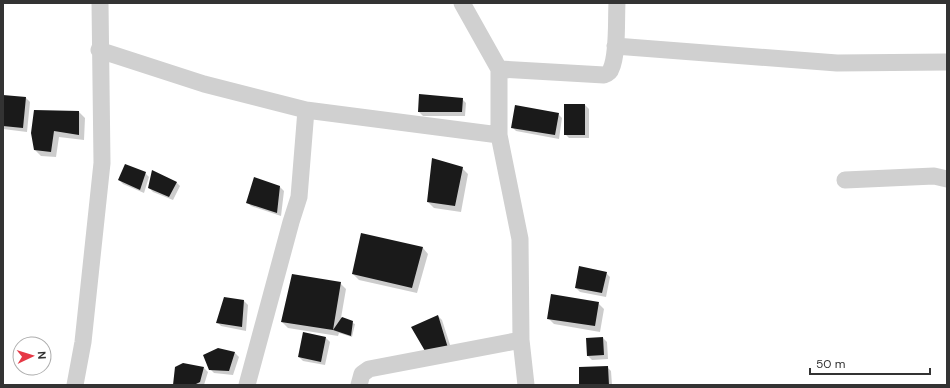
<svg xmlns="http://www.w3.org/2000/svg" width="950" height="388" font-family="'DM Sans',sans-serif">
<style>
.shadow{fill:#0003}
.building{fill:#1a1a1a}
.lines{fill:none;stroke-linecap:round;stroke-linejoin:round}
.minor{stroke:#d0d0d0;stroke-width:17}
</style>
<rect width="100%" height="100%" fill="#fff"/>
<path class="shadow" d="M 3,96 L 26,98 L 30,102 L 27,132 L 3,129 Z
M 462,99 L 466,103 L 465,116 L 423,116 L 419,112 Z
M 585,105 L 589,109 L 589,138 L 569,138 L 565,134 Z
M 79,112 L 85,118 L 84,140 L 59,137 L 56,157 L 41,156 L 35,150 L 32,133 Z
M 558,114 L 562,118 L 559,139 L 516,131 L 512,127 Z
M 462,168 L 468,174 L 461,212 L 434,208 L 428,202 Z
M 145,173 L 149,177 L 144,193 L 123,184 L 119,180 Z
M 176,182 L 180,186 L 173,200 L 153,192 L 149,188 Z
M 280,187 L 284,191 L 281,216 L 251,206 L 247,202 Z
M 423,248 L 428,254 L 417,293 L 359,280 L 353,274 Z
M 606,273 L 610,277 L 606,297 L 580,292 L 576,288 Z
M 340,283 L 346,289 L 341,318 L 355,324 L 352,337 L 339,333 L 338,336 L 288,328 L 282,322 Z
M 244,301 L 248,305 L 246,331 L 221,326 L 217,322 Z
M 598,303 L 604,309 L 600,332 L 554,324 L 548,318 Z
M 438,316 L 442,320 L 452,351 L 425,351 Z
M 326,338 L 330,342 L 325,365 L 303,361 L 299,357 Z
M 603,338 L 607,342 L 608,359 L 592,360 L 588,356 L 587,339 Z
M 235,353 L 239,357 L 233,375 L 214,373 L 210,369 Z
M 607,367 L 611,371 L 612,385 L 580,385 Z
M 204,368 L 208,372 L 204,385 L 174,385 Z"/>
<path class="building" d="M 419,94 L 463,98 L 462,112 L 418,112 Z
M 3,95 L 26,97 L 23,128 L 3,126 Z
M 564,104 L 585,104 L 585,135 L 564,135 Z
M 515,105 L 559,113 L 555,135 L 511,128 Z
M 34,110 L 79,111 L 79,135 L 54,131 L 51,152 L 34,150 L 31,133 Z
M 432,158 L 463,167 L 455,206 L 427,202 Z
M 125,164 L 146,172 L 140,190 L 118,180 Z
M 152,170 L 177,182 L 169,197 L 148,188 Z
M 254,177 L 280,186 L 277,213 L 246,203 Z
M 361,233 L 423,247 L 412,288 L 352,274 Z
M 579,266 L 607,272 L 602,293 L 575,288 Z
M 292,274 L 341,282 L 333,330 L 342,317 L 353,321 L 351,336 L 333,330 L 281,322 Z
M 551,294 L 599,302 L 595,326 L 547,319 Z
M 224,297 L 244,300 L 242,327 L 216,323 Z
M 438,315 L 448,348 L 425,351 L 411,327 Z
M 303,332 L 326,337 L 321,362 L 298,357 Z
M 603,337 L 604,355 L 587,356 L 586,338 Z
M 218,348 L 235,352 L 229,371 L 209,370 L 203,355 Z
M 183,363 L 204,367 L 200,382 L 194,385 L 173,385 L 175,367 Z
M 608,366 L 609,385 L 579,385 L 579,367 Z"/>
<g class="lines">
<path class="minor" d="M 462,3 L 499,69 L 499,135 L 520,239 L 521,340 L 526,385
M 615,46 L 837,63 L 947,62
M 99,50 L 204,84 L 306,110 L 499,135
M 499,69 L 604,75 C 607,74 610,73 611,69 C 618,54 616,20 617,3
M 845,180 L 934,176 L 947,179
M 75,385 L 83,342 L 102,163 L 100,3
M 247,385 L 291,222 L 299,197 L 306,110
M 359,385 L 362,374 L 369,369 L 521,340"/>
</g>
<rect width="950" height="388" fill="none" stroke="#333333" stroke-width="8"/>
<g transform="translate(32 356) rotate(86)"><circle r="19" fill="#ffffff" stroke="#adadad"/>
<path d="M0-3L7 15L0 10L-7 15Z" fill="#e63946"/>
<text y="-6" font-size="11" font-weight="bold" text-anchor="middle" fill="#333333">N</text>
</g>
<path d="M810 368v6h120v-6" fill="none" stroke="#333333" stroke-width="2"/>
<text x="816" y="368" font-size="12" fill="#333333" stroke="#ffffff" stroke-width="3" paint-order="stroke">50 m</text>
</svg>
